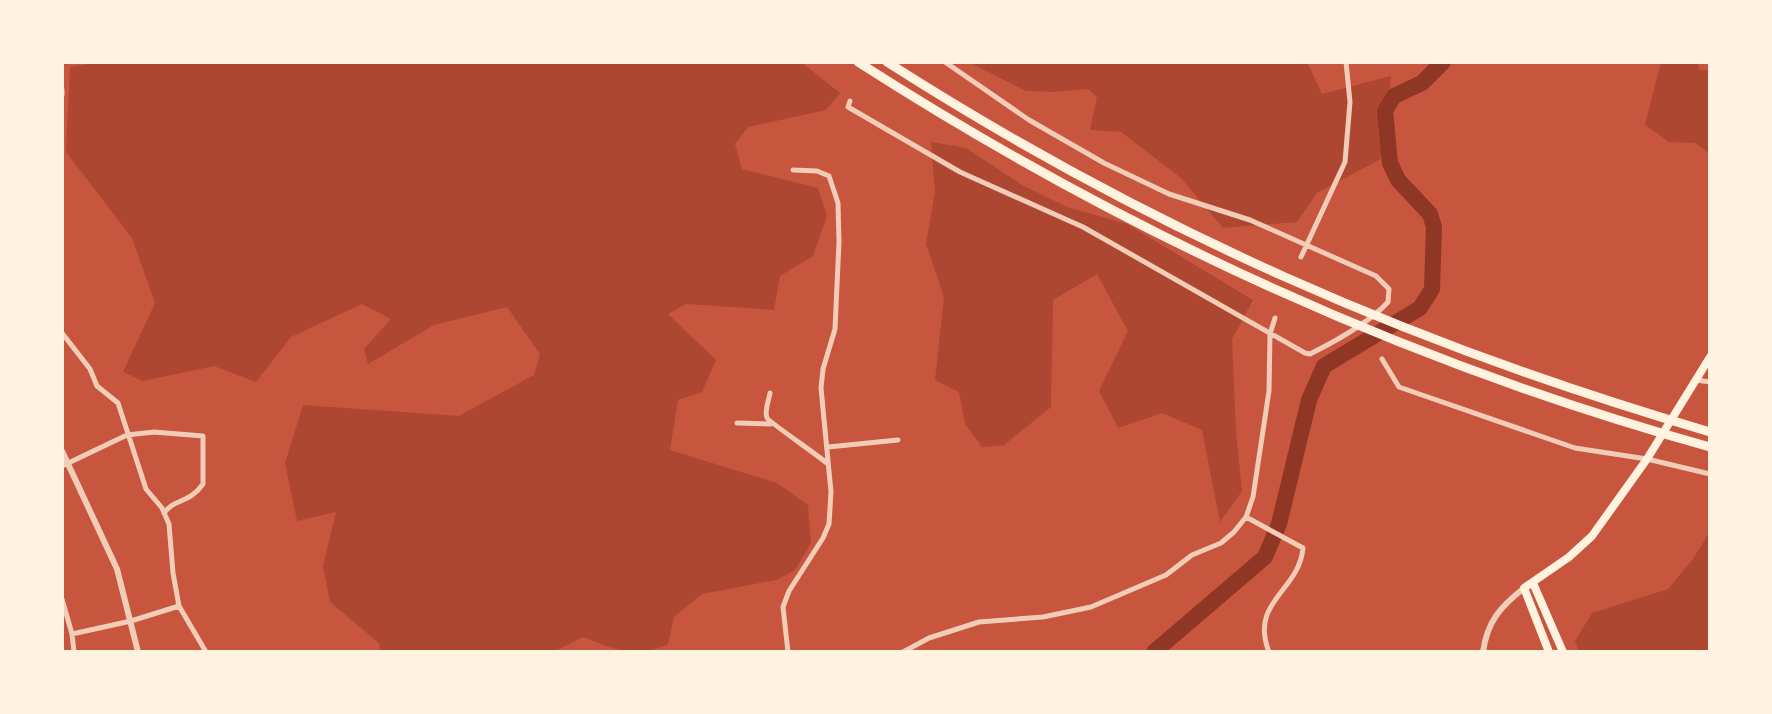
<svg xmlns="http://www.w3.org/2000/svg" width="1772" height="714" font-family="Montserrat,sans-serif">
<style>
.green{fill:#ae4732}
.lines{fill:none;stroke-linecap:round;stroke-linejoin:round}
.river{stroke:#8f3625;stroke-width:16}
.minor{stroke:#f1ccb7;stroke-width:5}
.tertiary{stroke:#f1ccb7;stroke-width:6}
.primary{stroke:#fff3e0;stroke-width:8}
.motorway{stroke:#fff3e0;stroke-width:9}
</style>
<rect width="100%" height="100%" fill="#c8553d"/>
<path class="green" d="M 103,62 L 801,62 L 840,93 L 826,110 L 748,127 L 735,144 L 742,169 L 818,188 L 827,216 L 813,256 L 780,276 L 774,310 L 686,304 L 668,314 L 716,360 L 702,392 L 678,400 L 670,450 L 777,483 L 808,505 L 811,543 L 795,570 L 776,580 L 702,594 L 674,617 L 668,644 C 634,660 615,649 583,637 L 553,652 L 380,652 L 379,643 L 330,602 L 323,566 L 336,512 L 297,521 L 285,463 L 303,405 L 459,416 L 534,375 L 540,354 L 507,307 L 434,325 L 368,364 L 364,349 L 391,319 L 362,304 L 291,337 L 256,382 L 214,366 L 143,381 L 123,372 L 155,303 L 132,238 L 66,152 L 70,67 Z
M 969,62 L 1307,62 L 1322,94 L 1391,76 L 1381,159 L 1317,193 L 1297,222 L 1223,228 L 1181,178 L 1121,132 L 1090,130 L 1097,97 L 1088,89 L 1054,92 L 1026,91 Z
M 1661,62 L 1697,62 L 1700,70 L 1710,70 L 1710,154 L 1695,143 L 1669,142 L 1645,125 Z
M 931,142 L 966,148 L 1022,185 L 1067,207 L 1127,224 L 1253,300 L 1232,339 L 1236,432 L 1242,491 L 1220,522 L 1202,430 L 1162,413 L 1118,428 L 1099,391 L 1128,331 L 1097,274 L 1053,300 L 1051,407 L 1004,445 L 982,447 L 965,424 L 959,392 L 935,380 L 944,297 L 926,244 L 935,192 Z
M 1710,531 L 1710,652 L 1579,652 L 1575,641 L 1592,613 L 1668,589 L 1693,559 Z"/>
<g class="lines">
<path class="river" d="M 1154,652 L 1265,557 L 1279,524 L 1309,400 L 1324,366 L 1420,308 L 1432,289 L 1434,227 L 1430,214 L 1398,180 L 1390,163 L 1385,111 L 1394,96 L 1422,83 L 1443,62"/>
<path class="minor" d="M 62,90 L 62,95
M 850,101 L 848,107 L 960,172 L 1083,227 L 1305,353 L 1310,354 C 1334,342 1370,322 1388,302 L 1389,289 L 1376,276 L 1250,220 L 1169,194 L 1104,163 L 1029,120 L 945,62
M 1301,257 L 1345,162 L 1350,102 L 1346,62
M 62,333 L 90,369 L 97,386 L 118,403 L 146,489 L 162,508 L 169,524 L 173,573 L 179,606 L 206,652
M 1382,359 L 1399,387 L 1575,448 L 1647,459 L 1710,474
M 1696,380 L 1710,382
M 770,393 C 769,400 764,411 767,418 C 769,422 819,456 828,464
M 737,423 L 771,424
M 828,447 L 898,440
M 62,466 L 127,435 L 154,432 L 203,436 L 203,484 C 189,504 175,498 164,513
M 1246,517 L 1303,548 C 1299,592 1249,601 1269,652
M 62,599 L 72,634 L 74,652
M 72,634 L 131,621 L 179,606
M 788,652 L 783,607 L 789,591 L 823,538 L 829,524 L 831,492 L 821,388 L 823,369 L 835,329 L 839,242 L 838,203 L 829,176 L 817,171 L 793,170
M 903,652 L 929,638 L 979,622 L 1043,617 L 1091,607 L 1166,575 L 1192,555 L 1221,543 L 1234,532 L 1246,517 L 1253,497 L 1269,391 L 1270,334 L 1275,318"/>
<path class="tertiary" d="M 62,451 L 117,569 L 138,652
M 1483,652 C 1487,622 1500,607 1524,588"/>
<path class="primary" d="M 1533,583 L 1563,652
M 1549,652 L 1524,588 L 1569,557 L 1592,536 L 1647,459 L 1710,357"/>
<path class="motorway" d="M 858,62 C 1121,231 1408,363 1710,447
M 887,62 C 1148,229 1413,345 1710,432"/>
</g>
<rect width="1772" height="714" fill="none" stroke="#fff3e0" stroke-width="128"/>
</svg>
